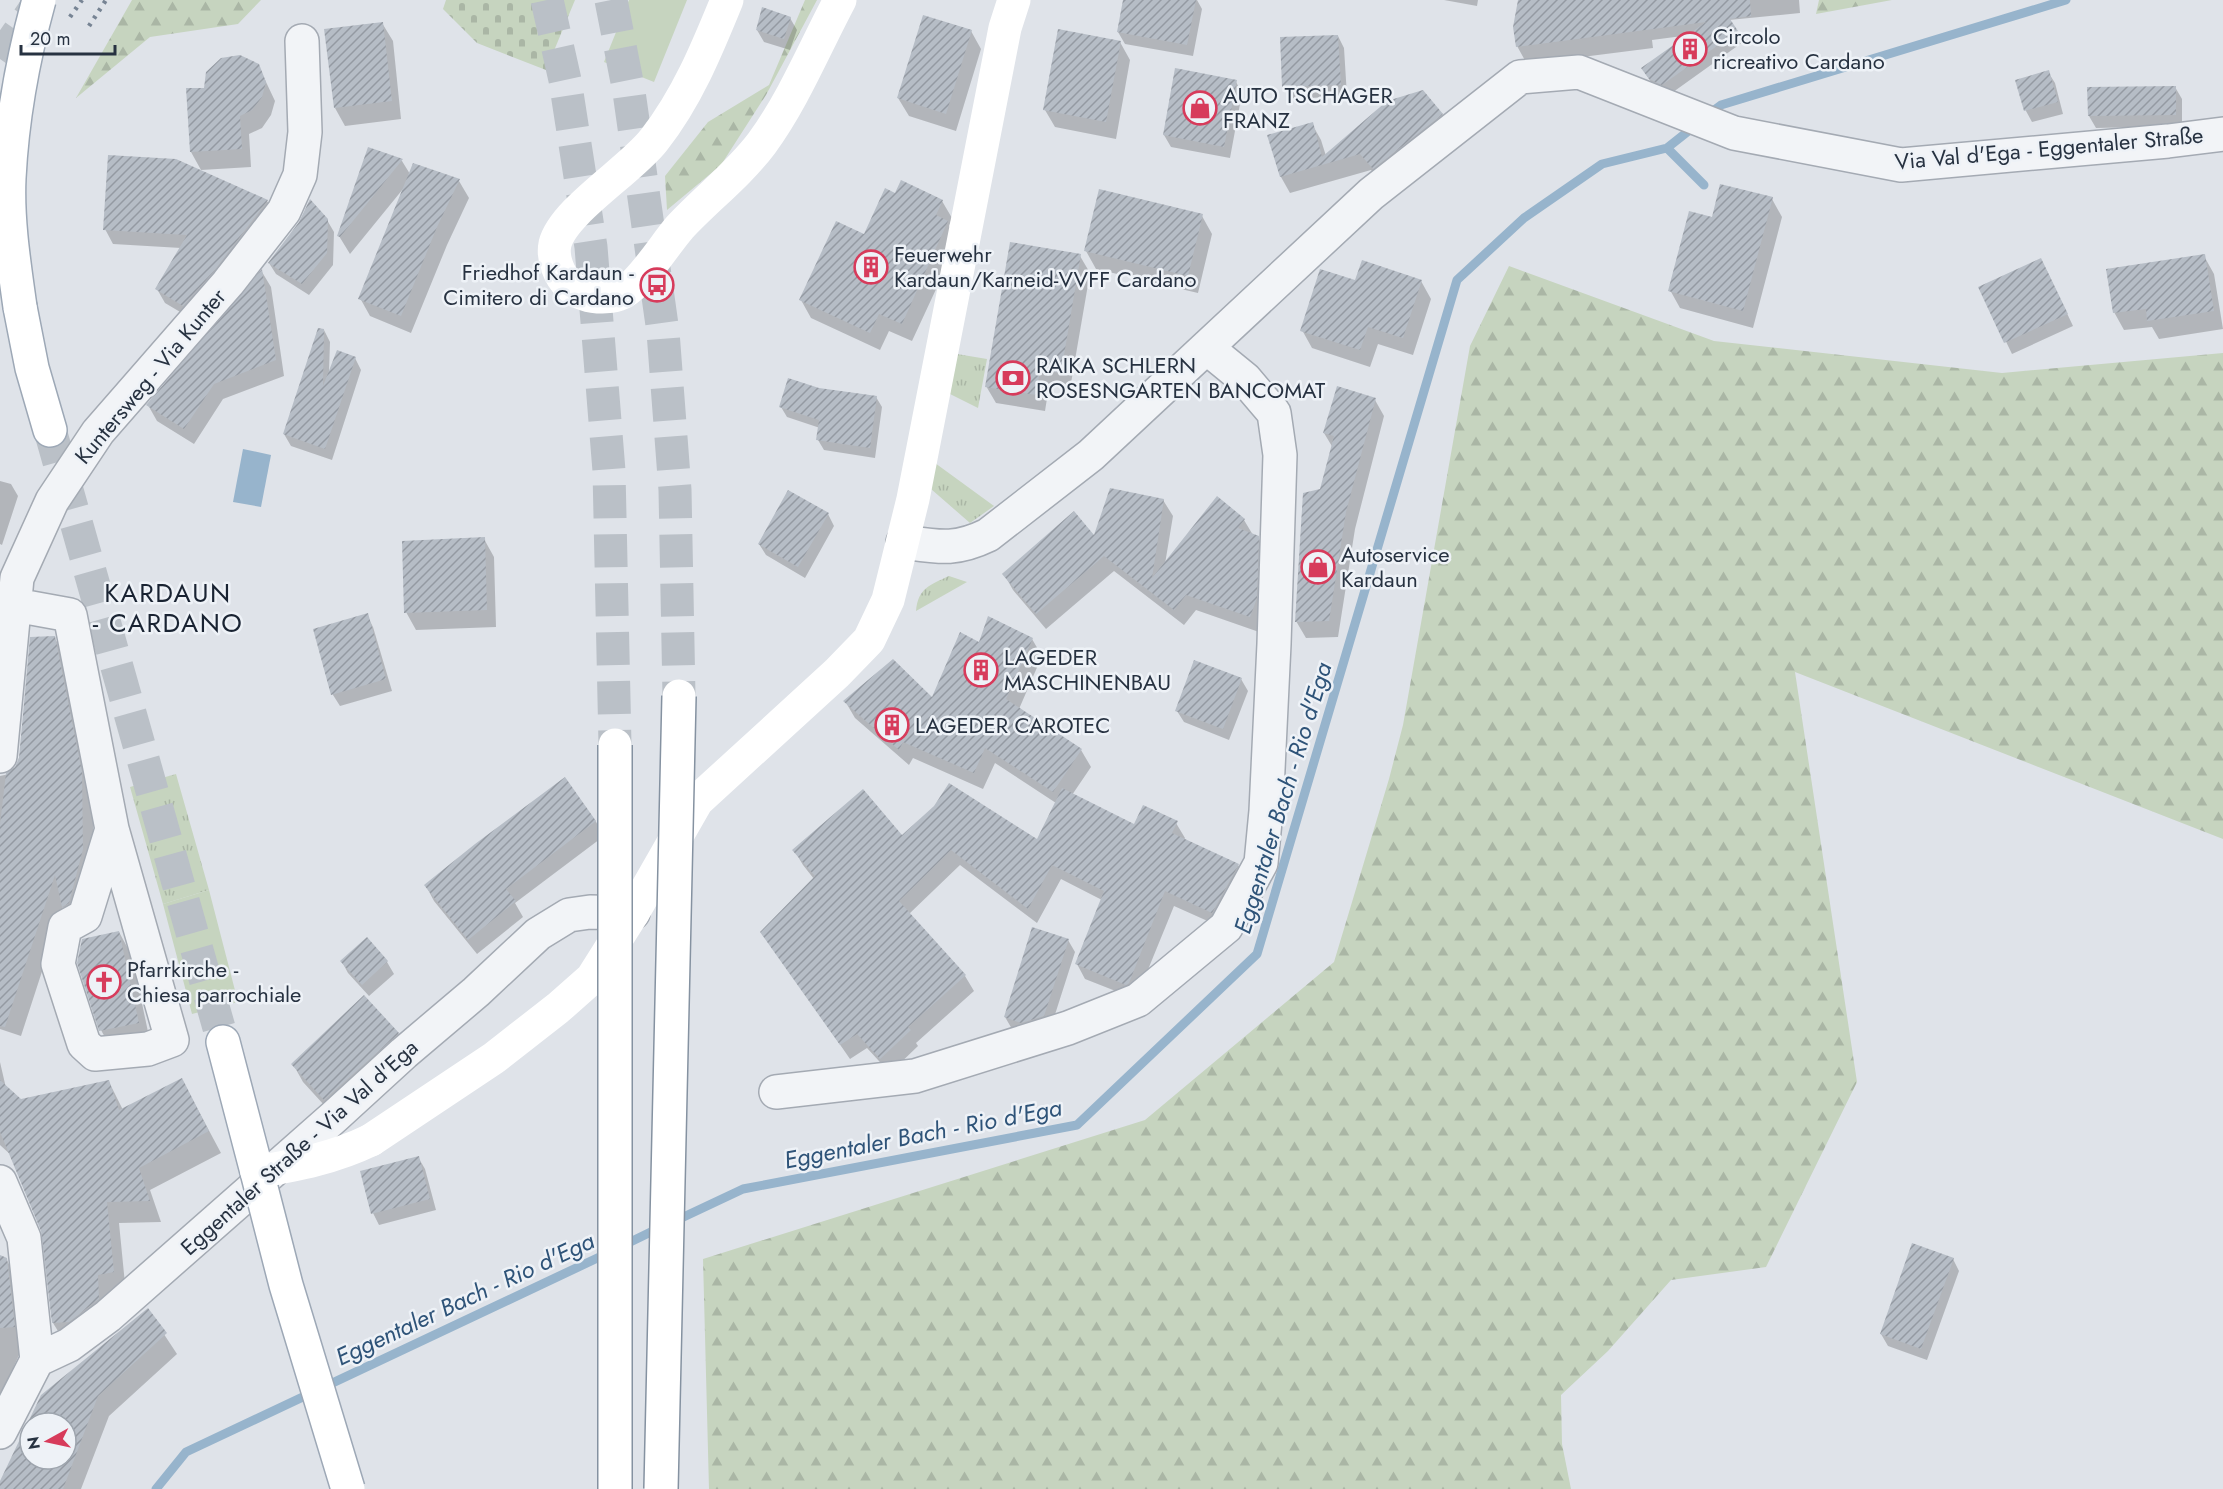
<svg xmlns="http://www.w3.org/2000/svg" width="2223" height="1489" font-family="Jost,sans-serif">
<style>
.grass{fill:url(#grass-tufts)}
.forest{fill:url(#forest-firs)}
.cemetery{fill:url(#cemetery-stones)}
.pitch{fill:#c6d4bf}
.water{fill:#97b4cc}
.shadow{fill:#0003;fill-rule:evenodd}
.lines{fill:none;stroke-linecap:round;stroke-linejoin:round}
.stream{stroke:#97b4cc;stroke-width:9}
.building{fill:url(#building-hatch);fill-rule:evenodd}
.secondary-tunnel{stroke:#bac0c7;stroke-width:33;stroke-dasharray:33 16;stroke-linecap:butt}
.primary-tunnel{stroke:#bac0c7;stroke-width:33;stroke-dasharray:33 16;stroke-linecap:butt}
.highway-tunnel{stroke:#bac0c7;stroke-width:33;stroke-dasharray:33 16;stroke-linecap:butt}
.street-casing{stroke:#a4aab3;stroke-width:36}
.primary-casing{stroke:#9da8b6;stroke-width:36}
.street{stroke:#f2f4f7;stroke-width:33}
.secondary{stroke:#fff;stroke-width:33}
.primary{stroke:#fff;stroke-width:33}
.rail{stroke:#778494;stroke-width:4.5;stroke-dasharray:3 6;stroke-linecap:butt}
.primary-bridge-casing{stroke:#9da8b6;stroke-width:36;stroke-linecap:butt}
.highway-bridge-casing{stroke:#8592a1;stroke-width:36;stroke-linecap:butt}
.secondary-bridge{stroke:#fff;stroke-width:33}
.primary-bridge{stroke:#fff;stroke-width:33}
.highway-bridge{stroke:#fff;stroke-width:33}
.labels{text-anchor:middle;stroke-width:5;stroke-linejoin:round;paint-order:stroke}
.poi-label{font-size:22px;fill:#273241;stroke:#eef2f7;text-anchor:start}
.street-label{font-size:22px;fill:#273241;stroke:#eef2f7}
.water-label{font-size:24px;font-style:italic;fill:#2e5378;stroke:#eef2f7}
.quarter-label{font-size:26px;letter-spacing:1.5px;fill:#192332;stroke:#eef2f7}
</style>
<defs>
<pattern id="grass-tufts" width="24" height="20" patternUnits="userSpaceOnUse" patternTransform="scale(1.5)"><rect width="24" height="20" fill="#c6d4bf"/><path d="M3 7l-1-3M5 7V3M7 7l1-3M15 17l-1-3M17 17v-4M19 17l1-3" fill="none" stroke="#aab6a5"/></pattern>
<pattern id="forest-firs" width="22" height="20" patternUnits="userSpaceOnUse" patternTransform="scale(1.5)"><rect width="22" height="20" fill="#c6d4bf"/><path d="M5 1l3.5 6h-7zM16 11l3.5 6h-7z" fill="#aab6a5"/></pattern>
<pattern id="cemetery-stones" width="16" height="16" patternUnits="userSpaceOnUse" patternTransform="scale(1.5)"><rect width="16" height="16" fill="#c6d4bf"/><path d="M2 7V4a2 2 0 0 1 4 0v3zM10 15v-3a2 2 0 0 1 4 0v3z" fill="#aab6a5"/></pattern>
<pattern id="building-hatch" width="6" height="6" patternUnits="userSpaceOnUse" patternTransform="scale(1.5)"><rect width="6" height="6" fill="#b6bdc6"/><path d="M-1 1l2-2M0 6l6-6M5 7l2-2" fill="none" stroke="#949aa2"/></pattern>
</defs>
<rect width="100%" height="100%" fill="#dfe3e9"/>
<path class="grass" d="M 957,354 L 987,359 L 978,408 L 950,394 Z
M 935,463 L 994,506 L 970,523 L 931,489 Z
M 949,576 L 967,582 L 916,611 C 918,588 930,585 949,576 Z
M 176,774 L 209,890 L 163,904 L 130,787 Z"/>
<path class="forest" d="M 132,0 L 261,0 L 238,24 L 150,37 L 76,98 Z
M 805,0 L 817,0 L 766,95 L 721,165 L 667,210 L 665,176 L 708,122 L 769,85 Z
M 1819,0 L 1892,0 L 1816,14 Z
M 1509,266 L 1714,341 L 2002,373 L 2223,353 L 2223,839 L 1795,672 L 1857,1082 L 1766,1267 L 1671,1280 L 1608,1351 L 1561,1395 L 1562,1444 L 1571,1489 L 709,1489 L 703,1259 L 1145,1120 L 1334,962 L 1389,779 L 1403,725 L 1470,346 Z"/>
<path class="cemetery" d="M 446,0 L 575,0 L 546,70 L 477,43 L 443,9 Z"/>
<path class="pitch" d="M 629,0 L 687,0 L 654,82 L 604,62 Z
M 209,890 L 238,1002 L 192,1014 L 163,904 Z"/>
<path class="water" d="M 243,449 L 271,455 L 261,507 L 233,502 Z"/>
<path class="shadow" d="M 1124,0 L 1197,0 L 1202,9 L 1193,56 L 1125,44 L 1118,32 Z
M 1444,0 L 1478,0 L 1477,6 Z
M 1520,0 L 1799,0 L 1800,13 L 1729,20 L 1743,42 L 1669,95 L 1656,90 L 1642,68 L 1690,35 L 1652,40 L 1653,48 L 1527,64 L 1517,46 Z
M 790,18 L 797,30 L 790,50 L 764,42 L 757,30 Z
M 382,23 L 393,41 L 401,119 L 345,126 L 335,108 Z
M 971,31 L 981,49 L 956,131 L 909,116 L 898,98 Z
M 1338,36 L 1344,48 L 1347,96 L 1291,99 L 1284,87 Z
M 1120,42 L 1130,60 L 1116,139 L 1055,127 L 1045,110 Z
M 258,65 L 275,101 L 271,115 L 262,128 L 249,134 L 251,167 L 201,170 L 191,152 L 206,90 Z
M 2048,72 L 2055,83 L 2063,114 L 2032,122 L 2026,111 L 2017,81 Z
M 1236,82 L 1242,93 L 1230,158 L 1171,147 L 1164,135 Z
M 2175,87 L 2182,99 L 2182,126 L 2096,128 L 2089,116 Z
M 1442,114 L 1451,130 L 1383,184 L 1371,170 L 1290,193 L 1281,177 L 1269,136 L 1312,124 L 1321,140 L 1326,156 Z
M 369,149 L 402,161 L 410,174 L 414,165 L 459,181 L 469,198 L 447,245 L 411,333 L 370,316 L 360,298 L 403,189 L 350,254 L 339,236 Z
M 176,161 L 267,201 L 276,215 L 192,319 L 165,303 L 157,289 L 181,248 L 113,244 L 105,229 Z
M 1772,199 L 1782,217 L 1753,328 L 1680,308 L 1670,290 Z
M 942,201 L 952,218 L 949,226 L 957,240 L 957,244 L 912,341 L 889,331 L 880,350 L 811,318 L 801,300 L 865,236 Z
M 1202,216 L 1212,234 L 1198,293 L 1096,269 L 1086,251 Z
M 327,220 L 334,232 L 333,265 L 309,295 L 276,274 L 269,263 Z
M 1080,256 L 1090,273 L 1070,389 L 1049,386 L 1045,411 L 996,403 L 986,386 Z
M 2204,256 L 2214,274 L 2223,329 L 2159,339 L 2152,327 L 2124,330 L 2114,312 Z
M 2047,271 L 2073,326 L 2012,354 L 1980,288 Z
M 262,272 L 271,287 L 284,376 L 223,399 L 194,444 L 157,421 L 148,405 Z
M 1421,281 L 1431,299 L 1413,355 L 1378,344 L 1370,367 L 1312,348 L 1302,330 L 1356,282 Z
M 324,330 L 330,342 L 329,372 L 355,358 L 361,370 L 332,460 L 291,446 L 284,434 Z
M 818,389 L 876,397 L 882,407 L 875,458 L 824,450 L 818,440 L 820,428 L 787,417 L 781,407 Z
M 1375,400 L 1384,416 L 1355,529 L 1338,637 L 1306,638 L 1296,621 L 1321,490 L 1333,448 L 1324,433 Z
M 0,481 L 11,484 L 18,496 L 2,545 L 0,544 Z
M 1163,500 L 1173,516 L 1165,564 L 1244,520 L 1253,535 L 1258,537 L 1267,553 L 1259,632 L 1196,610 L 1184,625 L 1114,571 L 1046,629 L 1013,590 L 1004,574 L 1095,538 Z
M 828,514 L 834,526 L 805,578 L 766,555 L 759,544 Z
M 484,539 L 494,557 L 496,627 L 416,630 L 406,612 Z
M 367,615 L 373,627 L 392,691 L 340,706 L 333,695 L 314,630 Z
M 54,637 L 67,659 L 93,795 L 94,872 L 75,928 L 63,907 L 21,1036 L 0,1029 L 0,776 L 9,774 L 16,768 Z
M 1032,639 L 1042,656 L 1019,709 L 1081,750 L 1091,767 L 1072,795 L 1134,826 L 1176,823 L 1185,838 L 1184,840 L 1238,865 L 1247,880 L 1221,927 L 1174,906 L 1136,999 L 1085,979 L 1077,964 L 1102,900 L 1061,879 L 1037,923 L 960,865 L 909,914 L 965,976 L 974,991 L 916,1043 L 918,1046 L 890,1073 L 867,1048 L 850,1059 L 762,932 L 814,879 L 803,865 L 794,850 L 902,837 L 1038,842 L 1056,803 L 995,763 L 983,789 L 913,758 L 909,765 L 855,718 L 845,701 L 932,700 L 979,644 Z
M 1241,679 L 1248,691 L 1229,740 L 1184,722 L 1177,711 Z
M 595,820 L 604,836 L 515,903 L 523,917 L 477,954 L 434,901 L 426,886 Z
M 119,932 L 132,956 L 151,1046 L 114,1054 L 101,1030 Z
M 367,939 L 387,962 L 394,974 L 369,996 L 348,973 L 342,962 Z
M 1068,940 L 1075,952 L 1051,1027 L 1012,1029 L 1005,1017 Z
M 398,1033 L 408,1051 L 335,1117 L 303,1082 L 293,1064 Z
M 0,1062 L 6,1088 L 21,1101 L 109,1082 L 123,1110 L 182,1080 L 221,1153 L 150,1190 L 161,1222 L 119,1223 L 126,1294 L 66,1344 L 53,1323 L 43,1230 L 12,1156 L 0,1145 Z
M 418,1157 L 425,1169 L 436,1210 L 379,1225 L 373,1213 Z
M 0,1257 L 6,1259 L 14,1273 L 22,1348 L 0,1398 Z
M 1953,1259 L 1959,1271 L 1927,1360 L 1888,1346 L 1881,1334 Z
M 148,1310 L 177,1354 L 109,1416 L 81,1489 L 0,1489 L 0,1485 L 42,1396 ZM 30,1423 L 66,1423 L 66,1459 L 30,1459 Z"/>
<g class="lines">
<path class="stream" d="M 1709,114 L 1721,105 L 2066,0
M 1667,148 L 1704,185
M 675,1221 L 743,1189 L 1077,1125 L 1257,954 L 1457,280 L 1524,218 L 1602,164 L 1667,148 L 1696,125
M 620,1247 L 659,1228
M 156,1489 L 186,1452 L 608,1253"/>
</g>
<path class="building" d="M 1123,0 L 1196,0 L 1187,45 L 1117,32 Z
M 1518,0 L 1750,0 L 1751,16 L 1730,19 L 1738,31 L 1662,85 L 1649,79 L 1641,68 L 1706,22 L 1516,47 L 1513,27 Z
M 762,7 L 791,17 L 784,39 L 756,30 Z
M 923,15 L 972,30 L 946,114 L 897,98 Z
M 383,22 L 392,101 L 334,108 L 324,29 Z
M 1058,29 L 1121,41 L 1106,122 L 1043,110 Z
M 1338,35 L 1341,85 L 1282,87 L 1280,37 Z
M 240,55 L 259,64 L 266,82 L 262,97 L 252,110 L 240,116 L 242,149 L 190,152 L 186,88 L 204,88 L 206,72 L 221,58 Z
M 1175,68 L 1237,80 L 1224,147 L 1163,135 Z
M 2049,70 L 2058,102 L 2024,111 L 2015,80 Z
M 2176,86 L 2176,115 L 2088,116 L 2087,87 Z
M 1423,90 L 1443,114 L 1373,169 L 1360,154 L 1280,177 L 1267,135 L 1313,122 L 1322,157 L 1387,101 Z
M 368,147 L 403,159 L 340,237 L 337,236 Z
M 108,155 L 176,159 L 268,200 L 214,271 L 183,306 L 155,289 L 187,235 L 103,230 Z
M 413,163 L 460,179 L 437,227 L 401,316 L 358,299 Z
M 901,180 L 943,200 L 936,215 L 948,221 L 902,324 L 879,314 L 870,333 L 799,300 L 836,221 L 864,234 L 885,188 L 895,193 Z
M 1720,184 L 1773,197 L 1743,311 L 1668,291 L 1689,211 L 1712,217 Z
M 1099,189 L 1203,214 L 1188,276 L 1084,251 Z
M 310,199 L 328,219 L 327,253 L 302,284 L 268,263 L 299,222 Z
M 1010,242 L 1081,254 L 1061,373 L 1040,370 L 1036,395 L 985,387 Z
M 2205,254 L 2214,311 L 2147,321 L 2146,309 L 2113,313 L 2106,269 Z
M 2041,258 L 2068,314 L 2004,343 L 1978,287 Z
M 1362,260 L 1422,280 L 1403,338 L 1368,327 L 1360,350 L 1300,331 L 1320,269 L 1355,280 Z
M 262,269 L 276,360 L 214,384 L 184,429 L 146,405 Z
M 318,328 L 324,329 L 323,386 L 337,350 L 356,357 L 325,449 L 283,434 Z
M 788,378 L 819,388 L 877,396 L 870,448 L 816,440 L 819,420 L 779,407 Z
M 1337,386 L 1376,398 L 1346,512 L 1329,621 L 1295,622 L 1303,493 L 1320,489 L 1334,436 L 1323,433 Z
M 1110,488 L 1164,499 L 1152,578 L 1217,496 L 1245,519 L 1238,528 L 1259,536 L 1257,598 L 1250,617 L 1186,595 L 1174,610 L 1104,556 L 1036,614 L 1002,574 L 1074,511 L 1094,535 Z
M 788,490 L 829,513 L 798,567 L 758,544 Z
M 485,537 L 487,610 L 404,613 L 402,541 Z
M 368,613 L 386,679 L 331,695 L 313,629 Z
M 988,616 L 1033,638 L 1006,699 L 1082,749 L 1053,792 L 985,748 L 974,773 L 903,742 L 899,750 L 843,701 L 893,659 L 932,697 L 960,632 L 979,642 Z
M 55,636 L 82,772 L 83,849 L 69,903 L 62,907 L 55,875 L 5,1027 L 0,1026 L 0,825 L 6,773 L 15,767 L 19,758 L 30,637 Z
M 1194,660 L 1242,678 L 1223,729 L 1175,711 Z
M 565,777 L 596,821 L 506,889 L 516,901 L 468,940 L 424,885 L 475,844 Z
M 949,783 L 1037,839 L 1062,788 L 1134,824 L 1143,805 L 1178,821 L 1172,833 L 1239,864 L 1212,913 L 1165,891 L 1129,983 L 1126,985 L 1075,964 L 1104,891 L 1052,865 L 1028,909 L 951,850 L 899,901 L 966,975 L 908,1027 L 911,1030 L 880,1059 L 857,1034 L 840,1045 L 760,932 L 815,876 L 792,850 L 863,789 L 902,835 L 934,806 Z
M 1032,927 L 1069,939 L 1044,1016 L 1021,1023 L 1004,1017 Z
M 119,931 L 139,1023 L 99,1031 L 77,963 L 82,939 Z
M 367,937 L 388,961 L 362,985 L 340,961 Z
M 364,995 L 399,1033 L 324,1100 L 291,1064 Z
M 182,1078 L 209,1131 L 139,1168 L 150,1201 L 107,1202 L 114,1272 L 98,1275 L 99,1299 L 96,1301 L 69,1322 L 52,1323 L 41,1231 L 0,1132 L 0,1080 L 21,1099 L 109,1080 L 119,1110 Z
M 419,1156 L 430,1199 L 371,1214 L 360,1171 Z
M 1912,1243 L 1954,1258 L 1921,1349 L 1880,1334 Z
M 0,1255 L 7,1258 L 15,1327 L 0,1328 Z
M 148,1308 L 167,1333 L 98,1396 L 63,1489 L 0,1489 L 0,1481 L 41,1395 ZM 30,1423 L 66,1423 L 66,1459 L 30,1459 Z"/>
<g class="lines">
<path class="secondary-tunnel" d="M 0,59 L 37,6"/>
<path class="primary-tunnel" d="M 50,430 L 223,1042"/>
<path class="highway-tunnel" d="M 547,0 L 565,80 L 591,247 L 609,471 L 615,745
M 611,0 L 629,92 L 663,332 L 675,490 L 679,696"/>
<g class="street-casing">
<path id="street" d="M 903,542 C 939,547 955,551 988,535 L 1091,455 L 1371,194 L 1520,77 L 1579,72 L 1734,133 L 1901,165 L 2168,141 L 2223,134
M 15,605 L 70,615 L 112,829 L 172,1040 L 148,1049 L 95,1054 L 84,1044 L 58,964 L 65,927 L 85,916 L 112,829
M 0,756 L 17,578 L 52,501 L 98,432 L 228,283 L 284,211 L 300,175 L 305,132 L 302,41
M 776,1092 L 915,1076 L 1068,1028 L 1138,1000 L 1226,927 L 1261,863 L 1266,811 L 1274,644 L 1280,455 L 1274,413 L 1245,379 L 1207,348
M 0,1182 L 24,1238 L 37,1360
M 0,1432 L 37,1360 L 69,1345 L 108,1316 L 334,1117 L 404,1053 L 476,992 L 538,934 L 569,915 L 590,912 L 633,913"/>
</g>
<g class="primary-casing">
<path id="primary" d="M 20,307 L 32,368 L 50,430
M 223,1042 L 257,1172"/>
</g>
<use href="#street" class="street"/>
<path class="secondary" d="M 727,0 C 707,49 687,98 654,140 C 631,170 563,211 555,244 C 552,258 559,276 569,285 C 576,292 587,296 598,297 C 606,297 616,297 624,292 C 642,282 665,244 680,227 C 707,198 738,175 762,143 C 794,99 815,47 840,0
M 371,1140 L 494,1058 L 558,1008 L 592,978 L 633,913 L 697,801 L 837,673 L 869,640 L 888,600 L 913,499 L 1005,28 L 1014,0"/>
<use href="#primary" class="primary"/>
<path class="rail" d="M 70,17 L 82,0
M 89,26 L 106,0"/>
<g class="primary-bridge-casing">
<path id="primary-bridge" d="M 20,307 C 14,264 7,220 9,178 C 12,118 23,58 39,0
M 257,1172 L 286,1285 L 348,1489"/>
</g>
<g class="highway-bridge-casing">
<path id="highway-bridge" d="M 615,745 L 615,1489
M 661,1489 L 679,696"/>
</g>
<path class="secondary-bridge" d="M 257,1172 C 297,1165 334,1158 371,1140"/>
<use href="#primary-bridge" class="primary-bridge"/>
<use href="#highway-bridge" class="highway-bridge"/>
</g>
<defs>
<g id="building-ring" transform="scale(1.725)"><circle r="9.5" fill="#eef2f7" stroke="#d73b5b" stroke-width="1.5"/><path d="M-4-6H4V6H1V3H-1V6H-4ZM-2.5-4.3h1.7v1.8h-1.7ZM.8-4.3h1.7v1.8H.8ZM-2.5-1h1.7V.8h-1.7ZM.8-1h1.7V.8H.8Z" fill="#d73b5b"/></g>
<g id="shop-ring" transform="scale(1.725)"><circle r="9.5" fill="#eef2f7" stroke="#d73b5b" stroke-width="1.5"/><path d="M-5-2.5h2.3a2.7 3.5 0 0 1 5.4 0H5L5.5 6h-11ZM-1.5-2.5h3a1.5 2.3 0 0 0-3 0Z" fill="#d73b5b"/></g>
<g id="bus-ring" transform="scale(1.725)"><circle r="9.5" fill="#eef2f7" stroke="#d73b5b" stroke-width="1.5"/><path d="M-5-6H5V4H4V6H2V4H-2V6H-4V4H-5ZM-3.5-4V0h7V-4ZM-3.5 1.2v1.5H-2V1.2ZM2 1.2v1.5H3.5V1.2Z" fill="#d73b5b"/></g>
<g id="bank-ring" transform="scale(1.725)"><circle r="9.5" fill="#eef2f7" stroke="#d73b5b" stroke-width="1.5"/><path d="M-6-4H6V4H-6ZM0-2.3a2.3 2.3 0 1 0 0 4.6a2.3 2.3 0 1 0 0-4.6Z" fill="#d73b5b"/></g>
<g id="church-ring" transform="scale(1.725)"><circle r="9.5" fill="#eef2f7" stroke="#d73b5b" stroke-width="1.5"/><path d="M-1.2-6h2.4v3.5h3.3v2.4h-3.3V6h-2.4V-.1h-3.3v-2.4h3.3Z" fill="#d73b5b"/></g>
</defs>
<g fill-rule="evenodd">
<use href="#building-ring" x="1690" y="49"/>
<use href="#shop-ring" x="1200" y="108"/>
<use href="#building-ring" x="871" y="267"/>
<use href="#bus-ring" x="657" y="285"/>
<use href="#bank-ring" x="1013" y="378"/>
<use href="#shop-ring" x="1318" y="567"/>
<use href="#building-ring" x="981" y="670"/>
<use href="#building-ring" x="892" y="725"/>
<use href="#church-ring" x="104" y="982"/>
</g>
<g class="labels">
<g class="poi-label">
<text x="1713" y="44">Circolo<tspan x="1713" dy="25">ricreativo Cardano</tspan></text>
<text x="1223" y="103">AUTO TSCHAGER<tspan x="1223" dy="25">FRANZ</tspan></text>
<text x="894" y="262">Feuerwehr<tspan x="894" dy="25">Kardaun/Karneid-VVFF Cardano</tspan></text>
<text x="634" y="280" text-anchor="end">Friedhof Kardaun -<tspan x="634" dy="25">Cimitero di Cardano</tspan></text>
<text x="1036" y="373">RAIKA SCHLERN<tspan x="1036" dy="25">ROSESNGARTEN BANCOMAT</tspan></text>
<text x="1341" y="562">Autoservice<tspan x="1341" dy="25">Kardaun</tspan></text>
<text x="1004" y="665">LAGEDER<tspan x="1004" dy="25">MASCHINENBAU</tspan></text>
<text x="915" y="733">LAGEDER CAROTEC</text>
<text x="127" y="977">Pfarrkirche -<tspan x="127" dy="25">Chiesa parrochiale</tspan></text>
</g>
<g class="street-label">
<text transform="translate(2049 148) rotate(-5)" y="8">Via Val d'Ega - Eggentaler Straße</text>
<text transform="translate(150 376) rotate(-50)" y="8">Kuntersweg - Via Kunter</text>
<text transform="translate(299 1147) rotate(-42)" y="8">Eggentaler Straße - Via Val d'Ega</text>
</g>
<g class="water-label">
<text transform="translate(1283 798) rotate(-73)" y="8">Eggentaler Bach - Rio d'Ega</text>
<text transform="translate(923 1134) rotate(-11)" y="8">Eggentaler Bach - Rio d'Ega</text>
<text transform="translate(465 1299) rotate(-25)" y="8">Eggentaler Bach - Rio d'Ega</text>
</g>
<g class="quarter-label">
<text x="168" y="602">KARDAUN<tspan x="168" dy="30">- CARDANO</tspan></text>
</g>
</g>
<g transform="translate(48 1441) rotate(262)"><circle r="28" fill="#eef2f7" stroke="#9ea5ae" stroke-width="1.5"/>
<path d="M0-4.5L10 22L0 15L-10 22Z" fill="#d73b5b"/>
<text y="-9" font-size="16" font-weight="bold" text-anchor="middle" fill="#273241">N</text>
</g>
<path d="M21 45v9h94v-9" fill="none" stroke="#273241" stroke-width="3"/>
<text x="30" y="45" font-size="18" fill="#273241" stroke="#eef2f7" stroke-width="4.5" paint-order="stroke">20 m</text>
</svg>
